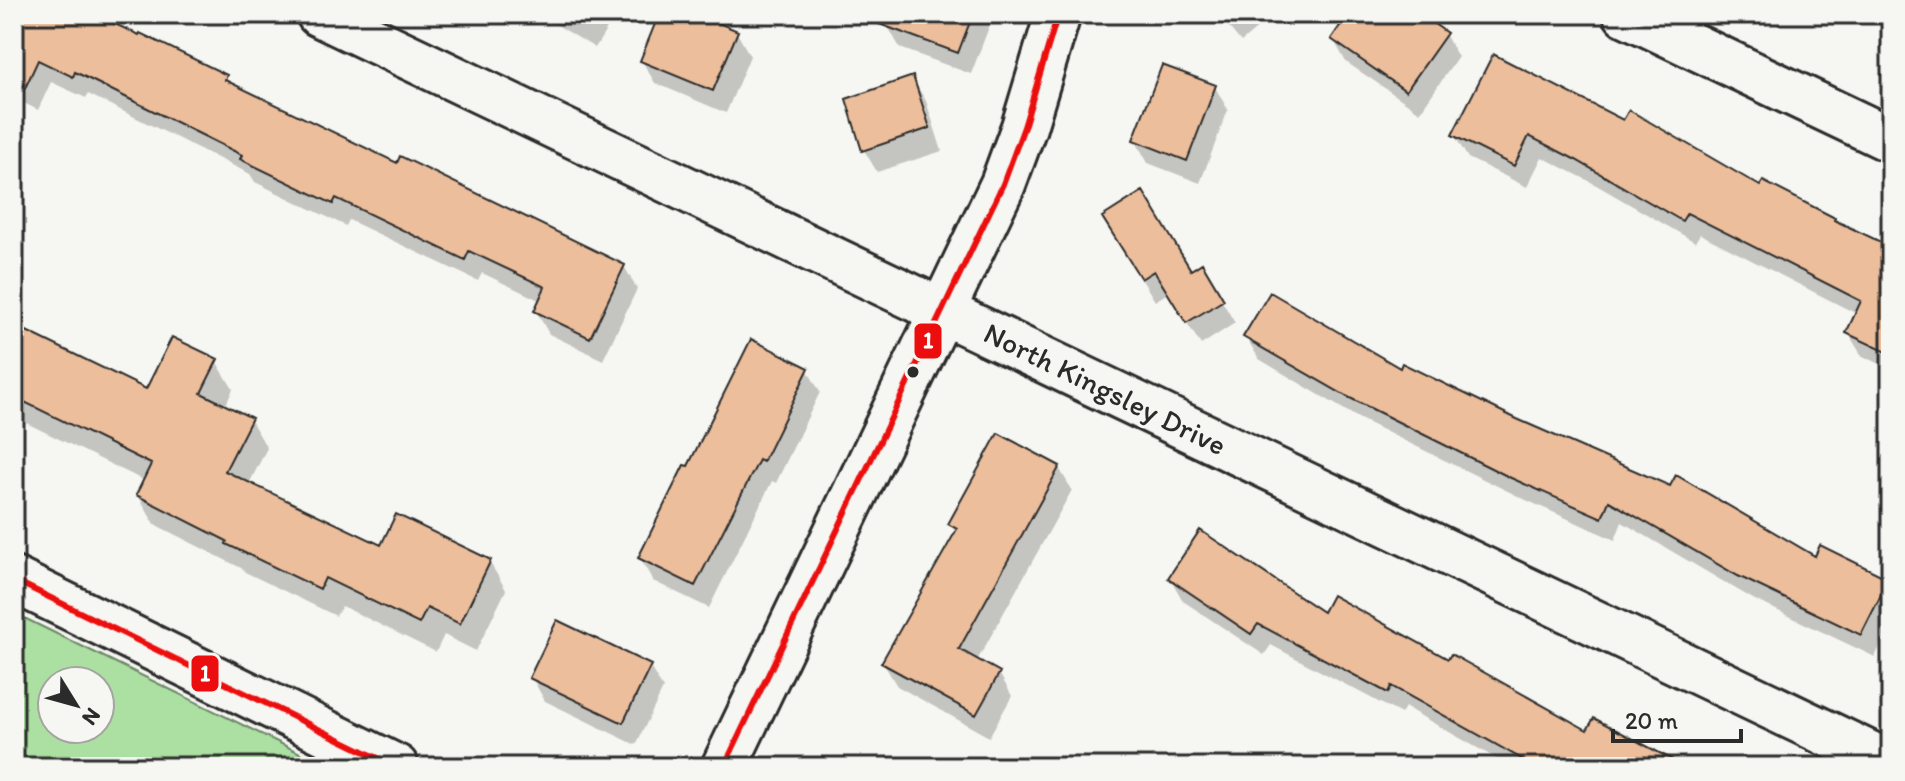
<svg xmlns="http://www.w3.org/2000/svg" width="1905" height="781" font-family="Itim,sans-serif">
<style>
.green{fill:#ace0a2;stroke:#6c8666;stroke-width:2;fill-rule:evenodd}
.shadow{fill:#0003}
.building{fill:#ecbe9c;stroke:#2b2b2b;stroke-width:2}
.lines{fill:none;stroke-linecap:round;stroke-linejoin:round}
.minor-casing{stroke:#2b2b2b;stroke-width:50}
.minor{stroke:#f6f6f2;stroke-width:44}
.bus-1-casing{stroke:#f6f6f2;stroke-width:12}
.bus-1{stroke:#ec0e0e;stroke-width:6}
.bus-dot{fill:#2b2b2b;stroke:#f6f6f2;stroke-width:3}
.labels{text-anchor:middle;stroke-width:6;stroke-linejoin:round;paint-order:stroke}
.street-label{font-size:30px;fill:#2b2b2b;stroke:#f6f6f2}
.line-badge{stroke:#f6f6f2;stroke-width:3}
.badge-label{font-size:22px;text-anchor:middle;font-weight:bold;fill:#fff}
</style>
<rect width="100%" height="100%" fill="#f6f6f2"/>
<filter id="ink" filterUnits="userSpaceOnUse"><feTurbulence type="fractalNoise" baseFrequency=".0125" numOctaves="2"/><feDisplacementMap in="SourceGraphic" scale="16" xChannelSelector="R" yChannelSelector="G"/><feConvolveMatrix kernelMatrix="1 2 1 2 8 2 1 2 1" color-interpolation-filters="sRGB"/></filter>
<g filter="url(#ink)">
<path class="green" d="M 14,613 L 298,752 L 329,767 L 14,767 ZM 52,681 L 100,681 L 100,729 L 52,729 Z"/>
<path class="shadow" d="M 14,14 L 90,14 L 226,77 L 230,85 L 398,166 L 624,266 L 637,289 L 603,360 L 549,334 L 536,311 L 541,301 L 482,273 L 478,281 L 349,220 L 346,226 L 255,182 L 250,174 L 88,94 L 86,98 L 51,82 L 38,110 L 14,98 Z
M 539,14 L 616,14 L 595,48 Z
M 661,14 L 692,14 L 737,33 L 750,56 L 726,113 L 655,83 L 642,61 Z
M 891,14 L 994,14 L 971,74 L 900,48 L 887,25 Z
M 1218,14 L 1274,14 L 1241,42 Z
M 1351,14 L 1416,14 L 1445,34 L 1458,57 L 1420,112 L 1346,62 L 1333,39 Z
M 1813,14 L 1830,14 L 1825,21 Z
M 1494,56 L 1761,189 L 1834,219 L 1837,224 L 1891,249 L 1891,369 L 1862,356 L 1848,333 L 1857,314 L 1700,234 L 1695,242 L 1591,182 L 1542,157 L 1527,187 L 1468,158 L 1454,135 Z
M 912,78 L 926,101 L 942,151 L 877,172 L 864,150 Z
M 1215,87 L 1228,110 L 1200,183 L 1148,163 L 1135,140 Z
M 1118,241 L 1190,272 L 1201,266 L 1235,323 L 1201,345 L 1168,293 L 1155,301 Z
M 14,328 L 147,392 L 216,361 L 233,389 L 225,407 L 250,419 L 267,448 L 249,484 L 382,548 L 489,561 L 506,590 L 476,651 L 444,635 L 436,652 L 342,606 L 336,616 L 245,572 L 243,569 L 154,524 L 138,495 L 145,481 L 14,417 Z
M 1246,337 L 1401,371 L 1816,558 L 1887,581 L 1891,587 L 1891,623 L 1875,657 L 1753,599 L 1622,522 L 1615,540 L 1526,500 L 1360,419 L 1259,359 Z
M 807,369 L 820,392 L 776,483 L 772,481 L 709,608 L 653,581 L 640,558 L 689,469 Z
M 1059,468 L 1072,490 L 977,661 L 999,673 L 1012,696 L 989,737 L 897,686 L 883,663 L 956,534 L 951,524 Z
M 1170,578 L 1324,615 L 1449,661 L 1588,732 L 1681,767 L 1511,767 L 1405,707 L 1401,714 L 1271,645 L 1264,655 L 1183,601 Z
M 650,667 L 663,689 L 636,745 L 545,701 L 532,678 Z"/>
<path class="building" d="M 14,14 L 93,14 L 139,35 L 140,33 L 227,75 L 225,80 L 397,163 L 400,156 L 625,265 L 590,338 L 534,311 L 545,287 L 469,251 L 465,260 L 336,198 L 333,204 L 240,159 L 242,155 L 75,72 L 73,77 L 38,60 L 14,112 Z
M 659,14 L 697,14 L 738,31 L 713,91 L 640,61 Z
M 864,14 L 973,14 L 958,53 L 863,18 Z
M 1348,14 L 1420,14 L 1447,33 L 1406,91 L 1331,39 Z
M 1493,54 L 1623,120 L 1629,110 L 1760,186 L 1763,181 L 1835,218 L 1834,220 L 1887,245 L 1891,238 L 1891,354 L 1846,333 L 1861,301 L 1687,213 L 1682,221 L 1576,160 L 1529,136 L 1514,166 L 1452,135 Z
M 1162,65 L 1216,85 L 1187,161 L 1133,140 Z
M 913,76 L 930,128 L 862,151 L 846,99 Z
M 1143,191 L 1191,270 L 1202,263 L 1224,300 L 1186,323 L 1154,271 L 1141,279 L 1102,217 Z
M 1270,292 L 1400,368 L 1402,363 L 1517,419 L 1670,486 L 1676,475 L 1815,556 L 1820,545 L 1889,579 L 1861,635 L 1738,576 L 1609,501 L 1602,518 L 1511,478 L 1346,396 L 1243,337 Z
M 14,325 L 146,389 L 172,337 L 218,359 L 201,393 L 252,418 L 225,471 L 381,545 L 396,514 L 491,560 L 460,624 L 427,608 L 419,624 L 325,578 L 320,589 L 226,544 L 227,541 L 136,495 L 151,464 L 14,397 Z
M 751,339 L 809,368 L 763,462 L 759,460 L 695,586 L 638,558 L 684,465 L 688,466 Z
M 998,433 L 1060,466 L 959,649 L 1000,672 L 976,715 L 881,663 L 957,529 L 948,524 Z
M 1200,530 L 1323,612 L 1332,595 L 1448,659 L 1451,654 L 1587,730 L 1594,718 L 1686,767 L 1536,767 L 1391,686 L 1388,693 L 1258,624 L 1251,634 L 1168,578 Z
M 557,620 L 651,665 L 623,723 L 529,678 Z"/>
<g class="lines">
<g class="minor-casing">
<path id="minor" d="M 319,14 L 1891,764
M 1626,14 L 1891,140
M 14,580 L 396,767
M 724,767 L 1003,184 L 1024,127 L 1058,14"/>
</g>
<use href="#minor" class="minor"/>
<g class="bus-1-casing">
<path id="bus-1" d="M 14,580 L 396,767
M 724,767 L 1003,184 L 1024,127 L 1058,14"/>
</g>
<use href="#bus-1" class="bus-1"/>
</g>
</g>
<circle class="bus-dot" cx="913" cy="372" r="7"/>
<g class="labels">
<g class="street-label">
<text transform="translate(1105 389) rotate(26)" y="10">North Kingsley Drive</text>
</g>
</g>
<g class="line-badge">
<rect x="913" y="322" width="30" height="38" rx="8" fill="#ec0e0e"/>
<rect x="190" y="654" width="30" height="39" rx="8" fill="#ec0e0e"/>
</g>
<g class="badge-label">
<text x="928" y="348">1</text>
<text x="205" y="681">1</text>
</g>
<rect width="1905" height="781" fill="none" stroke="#f6f6f2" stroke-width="48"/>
<rect x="24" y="24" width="1857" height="733" fill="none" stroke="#2b2b2b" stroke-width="3" filter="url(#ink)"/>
<g transform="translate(76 705) rotate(127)"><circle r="38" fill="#f6f6f2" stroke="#a5a5a2" stroke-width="2"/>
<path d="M0-6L14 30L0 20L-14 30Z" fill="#2b2b2b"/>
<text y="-12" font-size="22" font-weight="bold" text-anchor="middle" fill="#2b2b2b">N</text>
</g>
<path d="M1613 729v12h128v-12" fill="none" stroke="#2b2b2b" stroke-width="4"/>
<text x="1625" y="729" font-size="24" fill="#2b2b2b" stroke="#f6f6f2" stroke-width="6" paint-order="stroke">20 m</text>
</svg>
